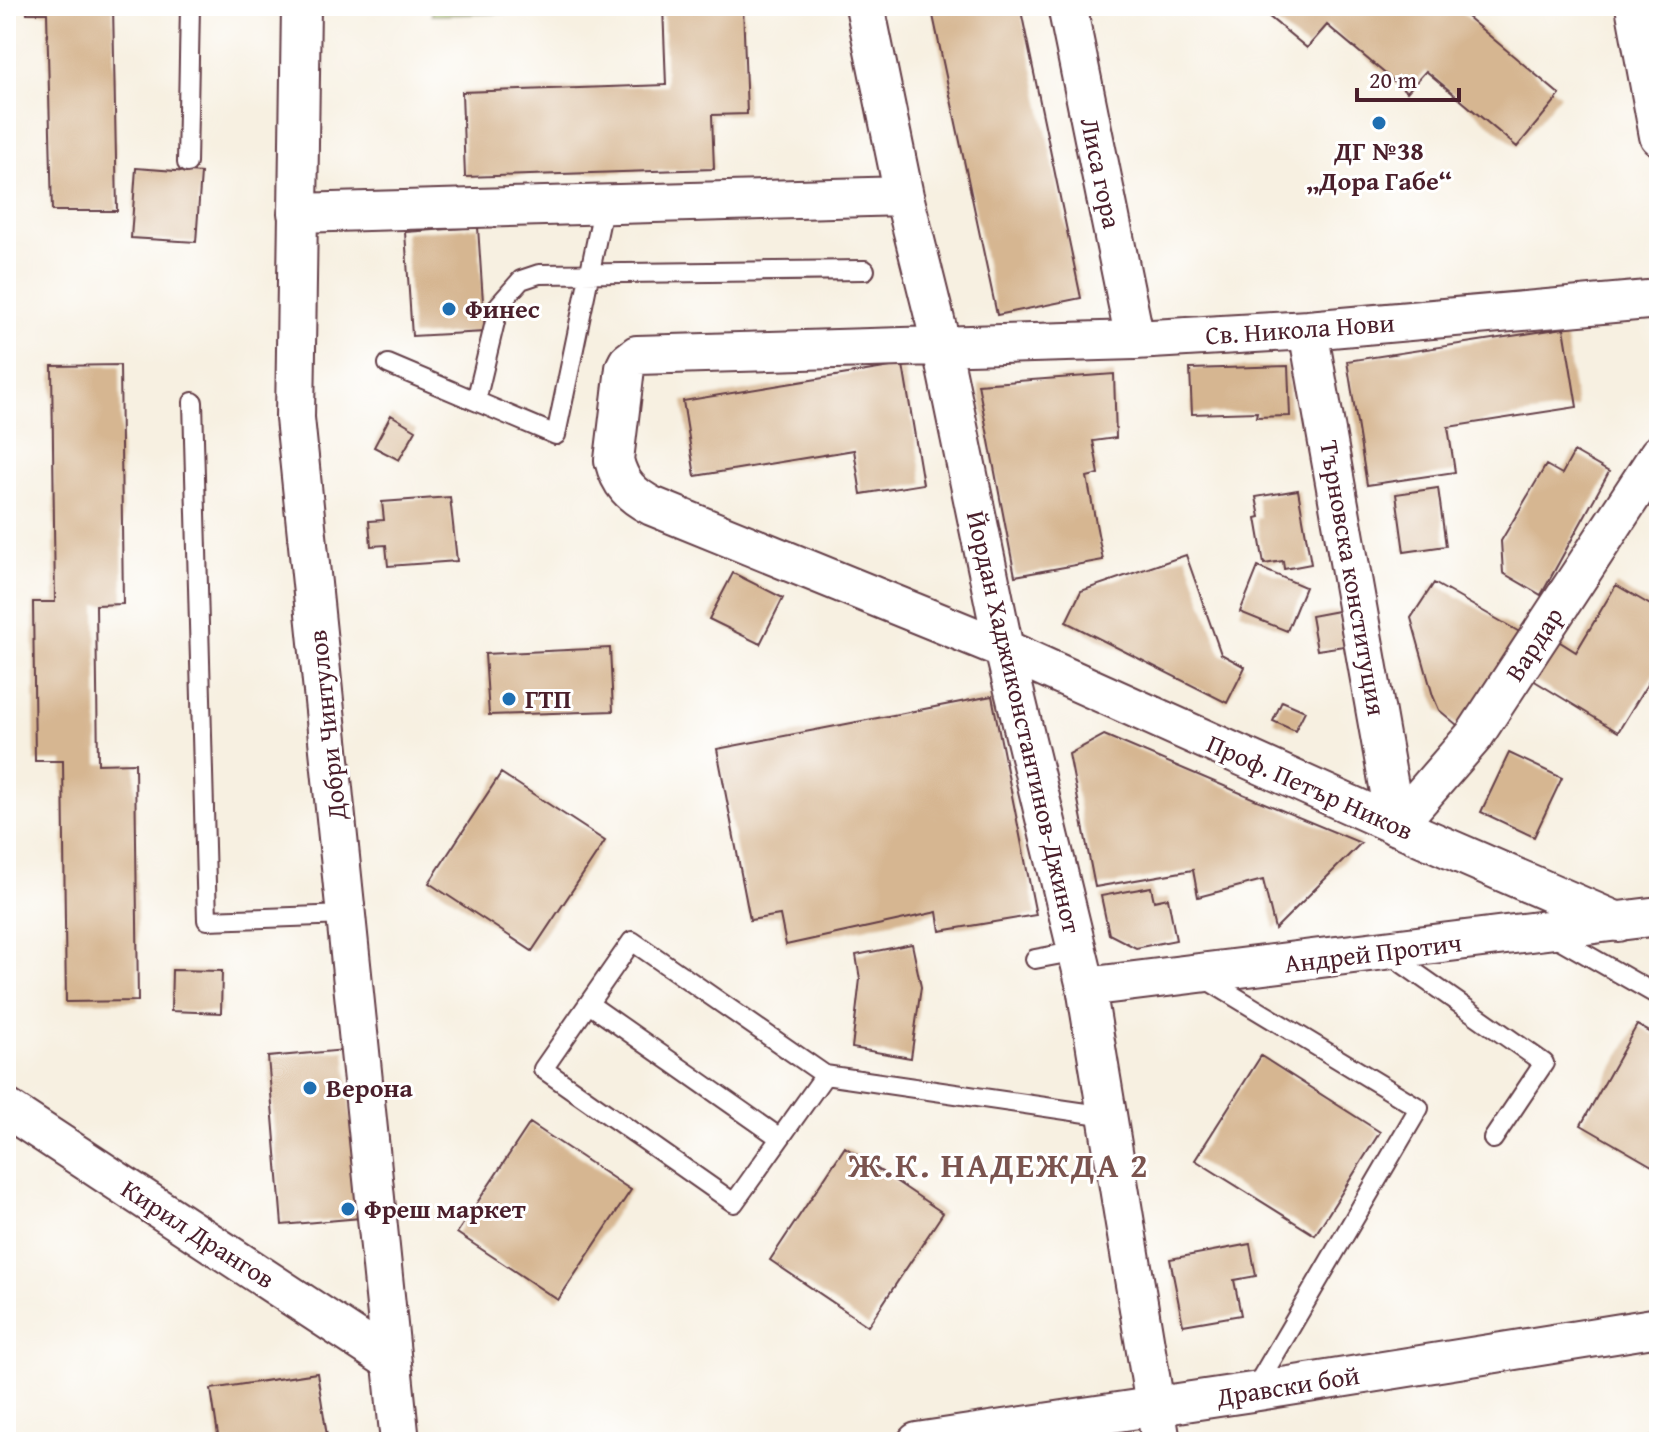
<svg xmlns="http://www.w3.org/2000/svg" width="1665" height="1448" font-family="'Gentium Book Plus',serif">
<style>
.green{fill:#afce76;stroke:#7c7650;stroke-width:2}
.building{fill:#d6b691}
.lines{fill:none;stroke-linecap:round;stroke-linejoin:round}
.service-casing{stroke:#643e46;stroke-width:22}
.minor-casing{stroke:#643e46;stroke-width:42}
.service{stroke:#fff;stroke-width:18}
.minor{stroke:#fff;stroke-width:38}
.poi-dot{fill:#1f6fb2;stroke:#fff;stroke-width:3}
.labels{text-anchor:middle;stroke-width:6;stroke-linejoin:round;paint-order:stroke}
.poi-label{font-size:26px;font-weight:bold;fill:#4a1f2b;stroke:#fff;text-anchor:start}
.street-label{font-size:26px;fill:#4a1f2b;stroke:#fff}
.district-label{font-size:34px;font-weight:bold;letter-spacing:2px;fill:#7b544f;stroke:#fff}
</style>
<rect width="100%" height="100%" fill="#fff"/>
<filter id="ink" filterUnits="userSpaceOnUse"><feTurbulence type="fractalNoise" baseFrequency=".0125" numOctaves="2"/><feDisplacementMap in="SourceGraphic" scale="16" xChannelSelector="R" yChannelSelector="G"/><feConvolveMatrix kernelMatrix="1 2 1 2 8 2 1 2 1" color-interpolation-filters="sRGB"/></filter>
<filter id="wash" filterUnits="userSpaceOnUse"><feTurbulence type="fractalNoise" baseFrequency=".006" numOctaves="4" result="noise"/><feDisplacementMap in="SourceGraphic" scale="32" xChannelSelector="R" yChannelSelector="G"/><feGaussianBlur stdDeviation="1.8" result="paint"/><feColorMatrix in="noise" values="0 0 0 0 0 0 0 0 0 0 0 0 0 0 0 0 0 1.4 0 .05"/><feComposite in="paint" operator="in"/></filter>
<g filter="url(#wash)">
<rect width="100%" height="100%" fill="#f7f0e1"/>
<path class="green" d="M 432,6 L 582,6 L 582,11 L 432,15 Z"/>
<g id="blocks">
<path class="building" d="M 27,6 L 113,6 L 117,211 L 52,211 L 47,13 L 27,13 Z
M 663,6 L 743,6 L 747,114 L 712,115 L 714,169 L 465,177 L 462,92 L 666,85 Z
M 931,6 L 1020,6 L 1081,298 L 997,315 Z
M 1256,6 L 1454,6 L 1560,95 L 1517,147 L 1426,71 L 1407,92 L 1327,25 L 1307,48 Z
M 136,168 L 201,173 L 196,242 L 131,238 Z
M 478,227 L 485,332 L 412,336 L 405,232 Z
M 1564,328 L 1577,407 L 1448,427 L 1455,472 L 1367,485 L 1347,361 Z
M 120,365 L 123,604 L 96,605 L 98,764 L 135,763 L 138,1001 L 66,1002 L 63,761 L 35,761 L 33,602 L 55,602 L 52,366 Z
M 903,365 L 923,484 L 861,494 L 854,450 L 695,476 L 683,401 Z
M 1288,366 L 1290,416 L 1256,417 L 1257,412 L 1192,414 L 1190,369 Z
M 1114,374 L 1116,438 L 1093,441 L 1099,474 L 1087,477 L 1103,560 L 1015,576 L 978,384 Z
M 391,415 L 416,430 L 399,460 L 374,447 Z
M 1574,452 L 1609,472 L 1541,595 L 1503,573 L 1501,541 L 1546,465 L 1562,474 Z
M 1438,488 L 1446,546 L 1404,552 L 1396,494 Z
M 1298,490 L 1311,564 L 1284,569 L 1283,561 L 1264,564 L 1256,518 L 1260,517 L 1256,497 Z
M 450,497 L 457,561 L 388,566 L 386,545 L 371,546 L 369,521 L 384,520 L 382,502 Z
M 1186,555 L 1221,654 L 1245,667 L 1227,703 L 1066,622 L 1081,591 Z
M 1258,567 L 1305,587 L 1287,631 L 1240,612 Z
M 733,573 L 783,598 L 760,644 L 709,619 Z
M 1434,583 L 1523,634 L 1469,721 L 1457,725 L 1439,710 L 1433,696 L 1411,618 Z
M 1616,585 L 1659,610 L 1659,665 L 1618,732 L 1528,677 L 1552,637 L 1576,652 Z
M 1338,611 L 1344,646 L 1317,650 L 1311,616 Z
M 610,648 L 613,711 L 489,715 L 485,654 Z
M 992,696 L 1036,915 L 940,931 L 937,912 L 786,945 L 780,915 L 750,920 L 717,749 Z
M 1282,701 L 1305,711 L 1295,731 L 1273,721 Z
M 1104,735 L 1257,800 L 1361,843 L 1275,929 L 1263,880 L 1198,897 L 1193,870 L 1095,887 L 1069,754 Z
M 1509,753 L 1562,778 L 1534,837 L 1481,812 Z
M 501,773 L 605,841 L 532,951 L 429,883 Z
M 1151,887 L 1154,901 L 1168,898 L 1176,940 L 1136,948 L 1109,934 L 1101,896 Z
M 912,944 L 921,987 L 911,1058 L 852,1048 L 860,979 L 856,955 Z
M 172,970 L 222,971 L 221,1013 L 171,1011 Z
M 1637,1025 L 1659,1037 L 1659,1170 L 1581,1125 Z
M 345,1050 L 360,1218 L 282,1225 L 268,1057 Z
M 1261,1056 L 1380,1132 L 1315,1235 L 1195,1160 Z
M 530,1123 L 631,1190 L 558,1300 L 457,1233 Z
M 845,1147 L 943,1213 L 868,1326 L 770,1260 Z
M 1250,1244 L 1256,1276 L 1234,1280 L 1241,1315 L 1183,1325 L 1170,1259 Z
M 317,1373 L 328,1442 L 219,1442 L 211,1389 Z
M 1659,1435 L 1659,1442 L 1619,1442 L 1619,1440 Z"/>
</g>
</g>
<g filter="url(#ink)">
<use href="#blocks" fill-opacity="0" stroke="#643e46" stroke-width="2"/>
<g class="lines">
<g class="service-casing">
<path id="service" d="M 187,163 L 190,6
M 388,364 L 556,435 L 604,204
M 476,401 L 499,305 L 521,280 L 539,274 L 865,270
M 193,402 L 207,920 L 346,915
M 1552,935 L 1659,996
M 632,941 L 825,1075 L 734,1203 L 543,1069 Z
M 1386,952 L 1544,1063 L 1493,1139
M 1035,959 L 1078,951
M 1204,978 L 1419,1108 L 1254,1390
M 589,1004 L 780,1138
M 825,1075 L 1107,1116"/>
</g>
<g class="minor-casing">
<path id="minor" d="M 301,6 L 295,418 L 400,1442
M 865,6 L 904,196 L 941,344 L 1004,649 L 1086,987 L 1161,1442
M 1067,6 L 1135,340
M 1635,6 L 1659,136
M 297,213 L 904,196
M 1308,330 L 1396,826
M 1396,826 L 1474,736 L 1659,454
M 1618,922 L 1422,837 L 1004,649 L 652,506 C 631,495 620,484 614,460 L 625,368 L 628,362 L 637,355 L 1135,340 L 1308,330 L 1659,299
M 1086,987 L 1659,916
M 6,1108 L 389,1360
M 917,1442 L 1252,1392 L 1659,1327"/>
</g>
<use href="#service" class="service"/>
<use href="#minor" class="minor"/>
</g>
</g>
<g class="poi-dot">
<circle cx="1379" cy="123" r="8"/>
<circle cx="449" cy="309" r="8"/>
<circle cx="509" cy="699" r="8"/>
<circle cx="310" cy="1088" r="8"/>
<circle cx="348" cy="1209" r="8"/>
</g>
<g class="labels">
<g class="poi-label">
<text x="1379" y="160" text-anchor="middle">ДГ №38<tspan x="1379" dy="30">„Дора Габе“</tspan></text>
<text x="465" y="318">Финес</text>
<text x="525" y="708">ГТП</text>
<text x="326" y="1097">Верона</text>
<text x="364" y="1218">Фреш маркет</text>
</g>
<g class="street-label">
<text transform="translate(1101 173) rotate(78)" y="9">Лиса гора</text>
<text transform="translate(1300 329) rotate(-4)" y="9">Св. Никола Нови</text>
<text transform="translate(1353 578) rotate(80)" y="9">Търновска конституция</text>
<text transform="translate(1534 644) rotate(-57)" y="9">Вардар</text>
<text transform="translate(1024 722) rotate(77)" y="9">Йордан Хаджиконстантинов-Джинот</text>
<text transform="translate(327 725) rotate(-96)" y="9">Добри Чинтулов</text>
<text transform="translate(1310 787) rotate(24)" y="9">Проф. Петър Ников</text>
<text transform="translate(1373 953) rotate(-7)" y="9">Андрей Протич</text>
<text transform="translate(198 1234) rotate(33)" y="9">Кирил Дрангов</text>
<text transform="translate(1288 1386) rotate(-9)" y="9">Дравски бой</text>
</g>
<g class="district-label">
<text x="999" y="1177">Ж.К. НАДЕЖДА 2</text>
</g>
</g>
<rect width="1665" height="1448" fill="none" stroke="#fff" stroke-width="32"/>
<path d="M1357 88v12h102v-12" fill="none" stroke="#4a1f2b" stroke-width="4"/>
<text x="1369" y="88" font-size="24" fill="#4a1f2b" stroke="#ffffff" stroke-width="6" paint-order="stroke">20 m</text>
</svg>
